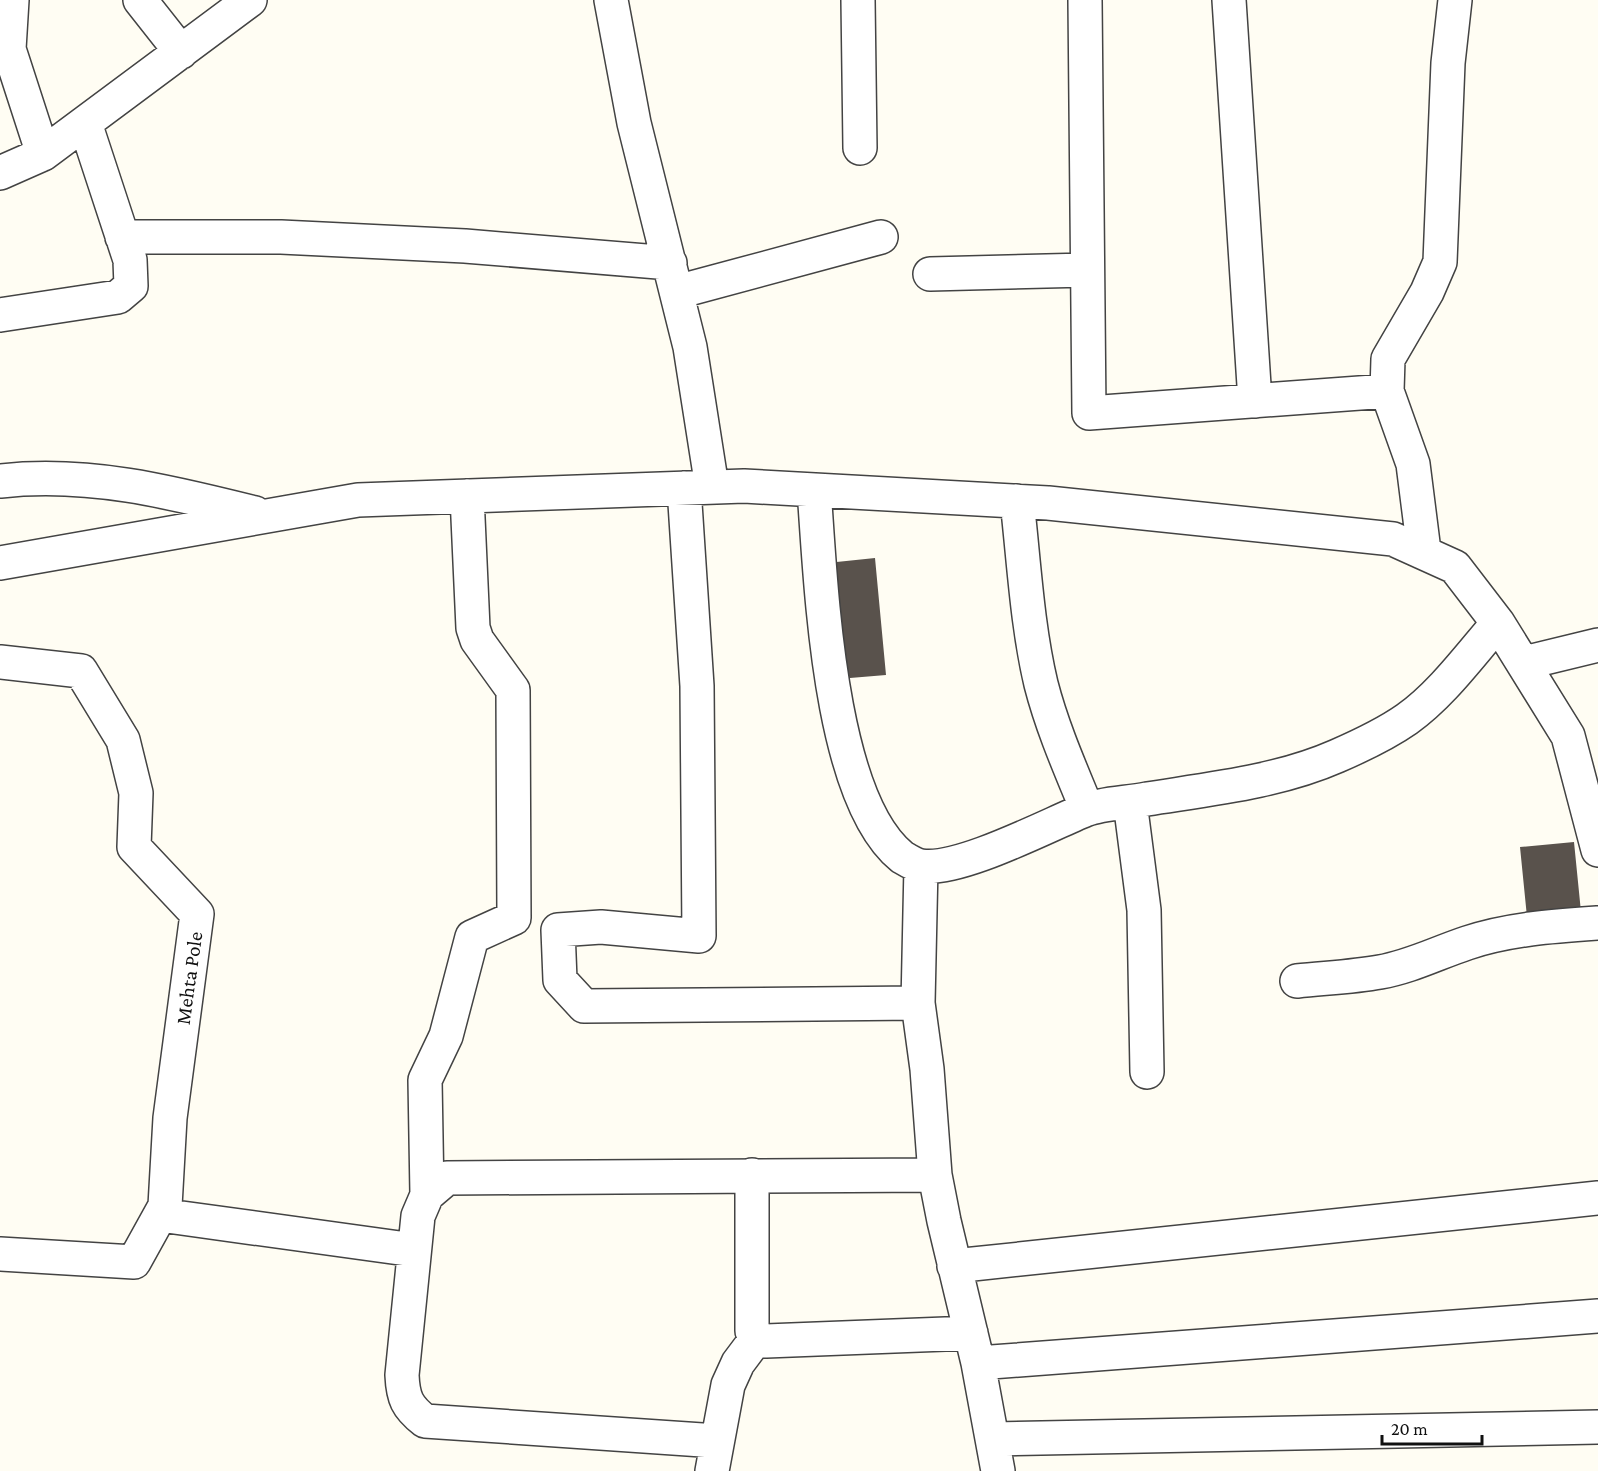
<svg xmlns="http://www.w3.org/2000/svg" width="1598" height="1471" font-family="'Crimson Pro',serif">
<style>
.building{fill:#59524c}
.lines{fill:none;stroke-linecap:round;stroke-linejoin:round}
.street-casing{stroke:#434343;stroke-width:36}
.street{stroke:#fff;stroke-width:33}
.labels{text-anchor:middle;stroke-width:6;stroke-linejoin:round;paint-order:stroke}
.street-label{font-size:21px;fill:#101010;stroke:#fff}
</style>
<rect width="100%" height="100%" fill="#fffdf3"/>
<path class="building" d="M 875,558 L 886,675 L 838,679 L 827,563 Z
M 1574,842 L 1581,912 L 1527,917 L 1520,847 Z"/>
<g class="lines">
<g class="street-casing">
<path id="street" d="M 12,0 L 9,49 L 43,154
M 140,0 L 181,52
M 611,0 L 634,123 L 690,347 L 712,487
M 858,0 L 860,148
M 1085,0 L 1089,413 L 1387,391
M 1229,0 L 1255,401
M 0,173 L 43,154 L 250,0
M 122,237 L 281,237 L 465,246 L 670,263
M 930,274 L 1087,270
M 677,292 L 881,237
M 0,315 L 118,297 L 131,286 L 130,260 L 85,123
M 0,481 C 88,471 171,492 255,513
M 684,488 L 697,686 L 699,936 L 601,927 L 558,930 L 560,980 L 584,1006 L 918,1003
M 814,490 C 821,582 828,797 902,857 C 907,860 915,865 921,866 C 959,872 1048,825 1085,810 C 1103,803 1128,803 1147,799 C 1210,789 1278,782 1337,756 C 1360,746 1387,733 1407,719 C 1442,694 1470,655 1498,623
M 1017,501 C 1024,562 1027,625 1041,684 C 1052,727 1070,768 1087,809
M 1424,551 L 1413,464 L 1387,391 L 1388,359 L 1427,292 L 1440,262 L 1448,63 L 1455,0
M 0,563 L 358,500 L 744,486 L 1048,503 L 1393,539 L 1455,567 L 1498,623 L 1568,736 L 1598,850
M 0,662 L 81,671 L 123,740 L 136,793 L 134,847 L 197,914 L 170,1118 L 165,1206 L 134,1262 L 0,1254
M 1524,663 L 1598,645
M 1130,802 L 1144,910 L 1147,1072
M 921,866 L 918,1003 L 927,1069 L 935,1175 L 944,1221 L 978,1363 L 998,1471
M 1297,981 C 1324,978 1353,977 1380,972 C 1410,967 1437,953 1467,943 C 1509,929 1554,926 1598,923
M 752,1175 L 752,1331 L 756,1339 L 766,1341 L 971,1333
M 427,1195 L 425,1080 L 446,1036 L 472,937 L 514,918 L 513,690 L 477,640 L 473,628 L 467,496
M 160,1215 L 414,1250
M 954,1266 L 1598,1198
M 978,1363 L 1598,1316
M 993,1439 L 1598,1427
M 717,1441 L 425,1421 C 407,1407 403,1398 402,1375 L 418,1216 L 427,1195 L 447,1178 L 935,1175
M 712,1471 L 728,1385 L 738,1363 L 756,1339"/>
</g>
<use href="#street" class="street"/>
</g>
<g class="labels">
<g class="street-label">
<text transform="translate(189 978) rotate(-82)" y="7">Mehta Pole</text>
</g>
</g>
<path d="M1382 1435v9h100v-9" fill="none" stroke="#101010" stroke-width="3"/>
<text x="1391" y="1435" font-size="18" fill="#101010" stroke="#ffffff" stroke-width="4.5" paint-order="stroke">20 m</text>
</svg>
